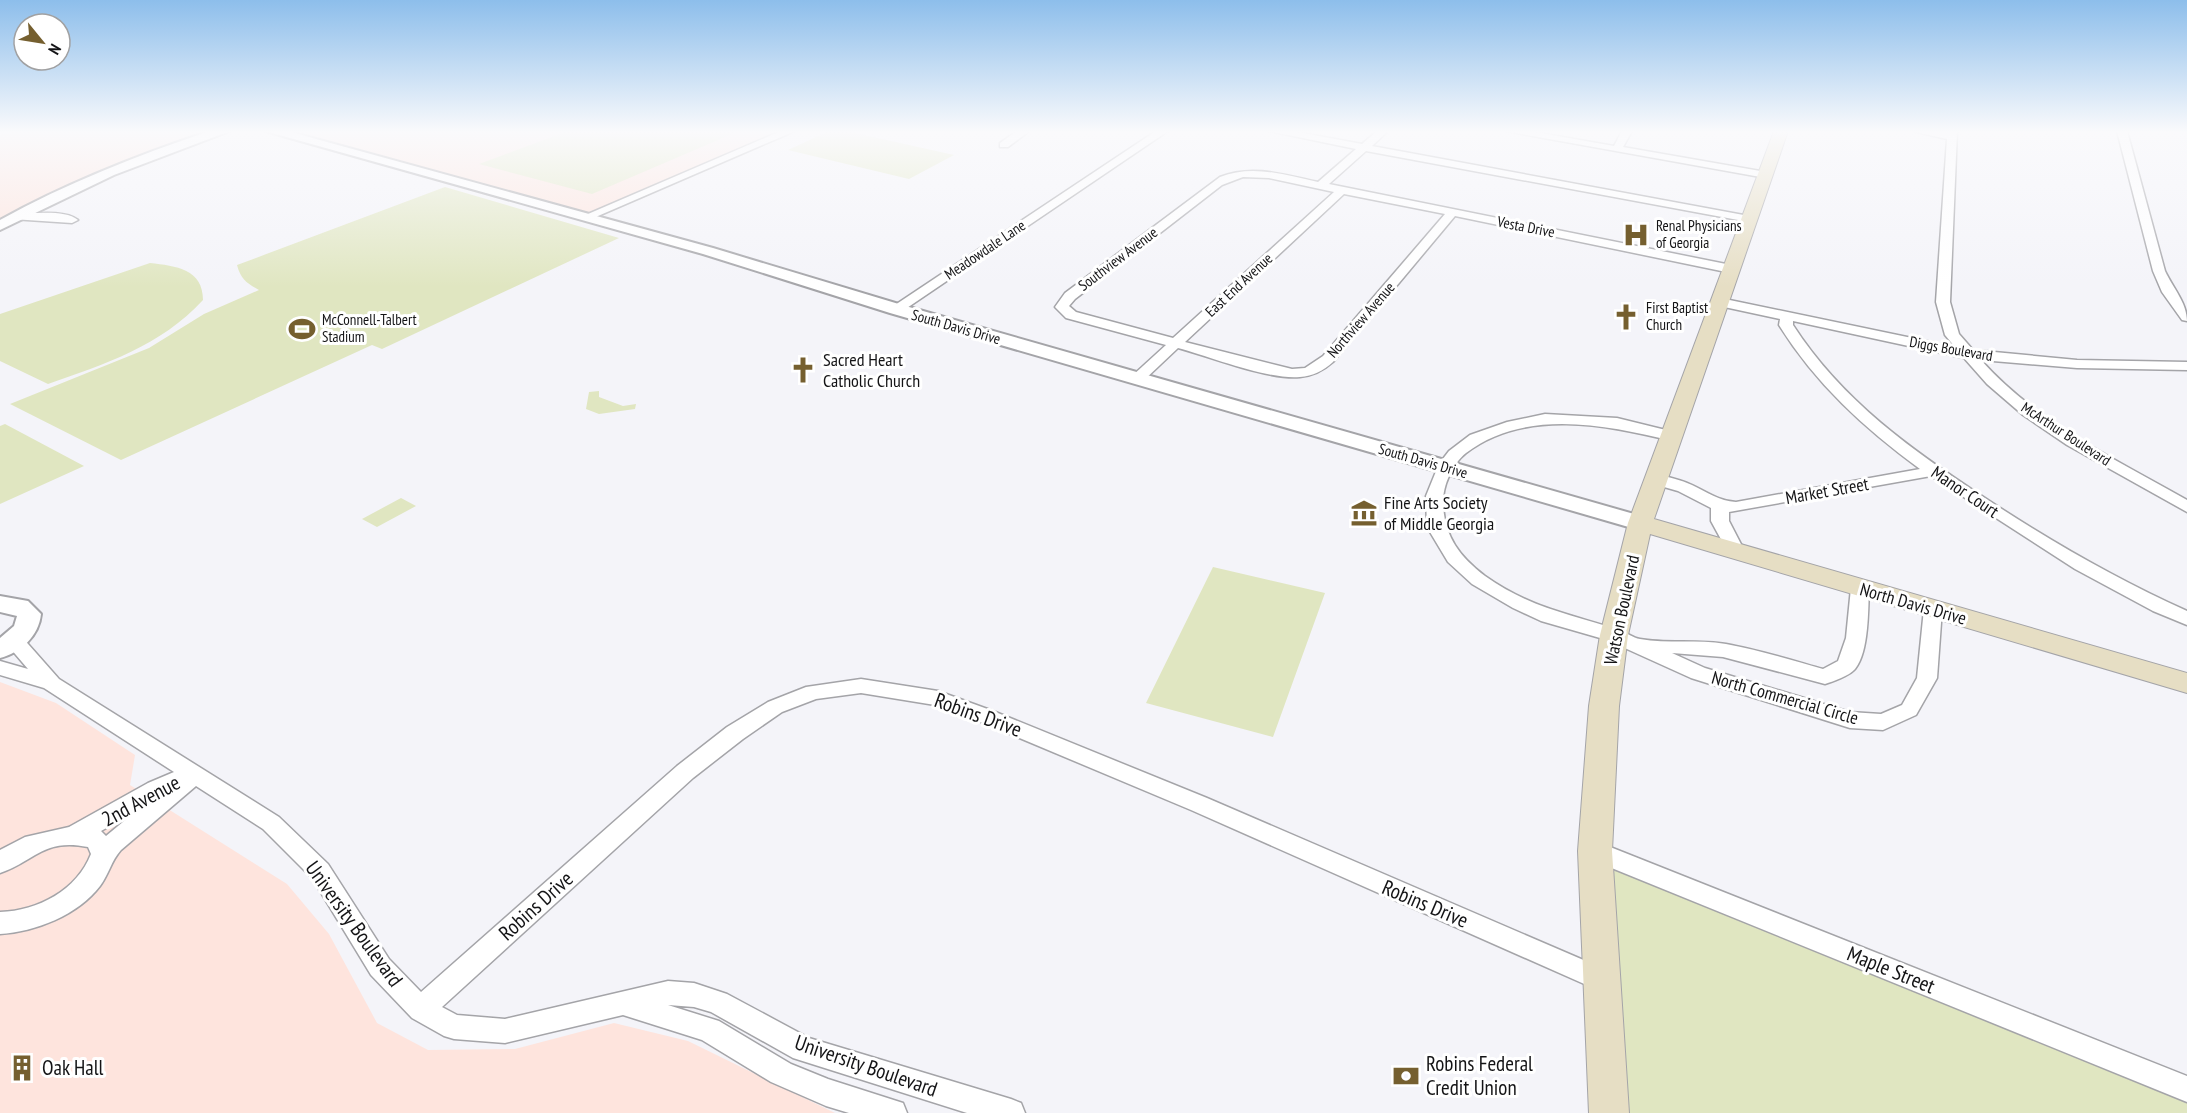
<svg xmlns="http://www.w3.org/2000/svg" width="2187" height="1113" font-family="'PT Sans Narrow',sans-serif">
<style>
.education{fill:#fee4dd}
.green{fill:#e0e6c1}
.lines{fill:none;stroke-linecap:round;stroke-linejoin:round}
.minor-casing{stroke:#a4a4a8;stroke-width:3}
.tertiary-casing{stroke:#a4a4a8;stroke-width:4}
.secondary-casing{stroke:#a4a4a8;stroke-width:2}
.minor{fill:#fff;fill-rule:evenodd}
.tertiary{fill:#fff;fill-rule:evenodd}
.secondary{fill:#e6dec4;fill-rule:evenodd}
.labels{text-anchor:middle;stroke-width:6;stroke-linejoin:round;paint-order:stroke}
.far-poi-label{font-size:15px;fill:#141416;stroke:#fff;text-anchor:start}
.far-street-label{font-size:15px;fill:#141416;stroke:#fff}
.poi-label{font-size:18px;fill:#141416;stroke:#fff;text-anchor:start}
.street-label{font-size:18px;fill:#141416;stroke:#fff}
.near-street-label{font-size:21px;fill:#141416;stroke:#fff}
.near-poi-label{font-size:21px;fill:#141416;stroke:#fff;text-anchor:start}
</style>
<rect width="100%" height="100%" fill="#f4f4f9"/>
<path class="education" d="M 20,131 L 215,131 L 0,221 L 0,135 Z
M 271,131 L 790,131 L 587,217 Z
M 0,682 L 56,703 L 135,755 L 130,785 L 287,884 L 329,934 L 377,1023 L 428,1050 L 515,1049 L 614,1023 L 688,1041 L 835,1113 L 0,1113 Z"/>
<path class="green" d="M 568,131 L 739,131 L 592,194 L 479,164 Z
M 829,131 L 846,131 L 954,155 L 909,179 L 788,150 Z
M 445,187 L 619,238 L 382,349 L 372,345 L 121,460 L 10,404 L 149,348 L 204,314 L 259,290 C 247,283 241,280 237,265 Z
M 150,263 C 176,266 203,269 203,300 C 161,346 105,364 48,384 L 0,361 L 0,314 Z
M 599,391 L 599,397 L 623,406 L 636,404 L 635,409 L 599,414 L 586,409 L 589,392 Z
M 5,424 L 84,466 L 0,504 L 0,426 Z
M 401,498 L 416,506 L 377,527 L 362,519 Z
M 1213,567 L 1325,593 L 1273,737 L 1146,703 Z
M 1595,851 L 2187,1089 L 2187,1113 L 1616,1113 Z"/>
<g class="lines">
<g class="minor-casing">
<path id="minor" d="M 781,131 L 795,131 L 591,219 L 581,217 Z
M 1017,131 L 1028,132 L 1008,147 L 1000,147 L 1000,143 Z
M 1156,131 L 1168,131 L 901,312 L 891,312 L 889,309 Z
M 1269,131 L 1292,131 L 1362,144 L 1377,131 L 1388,131 L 1372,146 L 1749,216 L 1755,219 L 1749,222 L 1366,151 L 1329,184 L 1731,265 L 1737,269 L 1731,273 L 1455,216 L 1333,362 C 1323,371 1313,376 1300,377 C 1268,380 1211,357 1178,348 L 1142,382 L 1132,382 L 1130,379 L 1132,376 L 1166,345 L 1066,318 L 1055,307 L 1065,293 L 1220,177 C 1252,164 1286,175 1318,182 L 1356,149 ZM 1243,177 L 1269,178 L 1334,192 L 1173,338 L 1076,312 L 1069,306 L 1075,299 L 1222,185 ZM 1344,194 L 1445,214 L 1323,356 L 1305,368 L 1292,369 L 1185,342 Z
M 1505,131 L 1529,131 L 1614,146 L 1622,131 L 1632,131 L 1623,147 L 1766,172 L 1771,175 L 1766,178 Z
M 1912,131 L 1957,131 L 1950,302 L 1959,334 L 1973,350 L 2077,360 L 2187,362 L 2187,370 L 2077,368 L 1981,360 C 2037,423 2115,459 2187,500 L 2187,512 L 2067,445 L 2023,415 L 1987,384 L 1964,358 L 1793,321 L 1793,325 C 1842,401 1913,451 1988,500 C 2052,542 2118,580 2187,611 L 2187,625 L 2153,611 L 2075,569 L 1931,476 L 1729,512 L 1729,521 L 1744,550 L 1735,555 L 1729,554 L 1711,521 L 1711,508 L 1678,491 L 1650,483 L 1648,479 L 1656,474 C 1668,477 1681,480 1692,485 C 1707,492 1719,501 1736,502 L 1920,469 C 1864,428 1816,384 1779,325 L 1780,319 L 1715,305 L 1713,302 L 1720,298 L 1955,347 L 1945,335 L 1936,302 L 1947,139 Z
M 2117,131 L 2127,131 L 2165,271 C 2173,288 2187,303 2187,321 L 2182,320 L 2162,292 L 2153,271 Z
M 16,214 C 33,214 64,209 78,220 L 72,223 L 12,219 L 12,215 Z
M 1545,414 L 1617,418 L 1678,433 L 1680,436 L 1672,441 C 1606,425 1525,408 1466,453 C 1452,464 1442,487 1443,505 C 1445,537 1459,556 1485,576 C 1530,608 1570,614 1619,630 C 1626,632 1633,638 1640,639 C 1667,644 1698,639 1726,644 C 1759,650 1791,660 1823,669 L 1838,661 L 1846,638 L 1851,588 L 1860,582 L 1867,584 L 1869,588 C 1868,609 1869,652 1855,669 C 1849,676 1834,681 1825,684 L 1723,657 L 1672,653 L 1705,668 L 1850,712 L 1881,714 L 1902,705 L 1917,678 L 1924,609 L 1926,605 L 1940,605 L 1942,609 L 1937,678 L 1916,715 L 1883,730 L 1850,728 L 1691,678 L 1607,640 L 1541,621 L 1513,608 L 1472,584 L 1448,562 L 1427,527 L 1426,496 L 1439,464 L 1449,451 L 1470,435 L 1507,422 Z
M 14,634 L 21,636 L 59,679 L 279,817 L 328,864 L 389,959 L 421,992 L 677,766 L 727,727 L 768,702 L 806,687 L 861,679 L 938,691 L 993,711 L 1207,798 L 1609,971 L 1613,979 L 1609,987 L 1600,991 L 1591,987 L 1191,810 L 979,721 L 935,705 L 861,693 L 816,699 L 782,712 L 743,739 L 693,778 L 442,1007 L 457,1015 L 505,1019 L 668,981 L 694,983 L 727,994 L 809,1038 L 1011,1099 L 1021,1103 L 1025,1113 L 967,1113 L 793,1058 L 711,1012 L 694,1007 L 668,1005 L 719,1021 L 791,1064 L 828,1079 L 903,1103 L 907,1113 L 849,1113 L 826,1106 L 771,1082 L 702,1040 L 623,1015 L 505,1043 L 454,1039 L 444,1036 L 412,1018 L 371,975 L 312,878 L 263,829 L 196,786 L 121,850 C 111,861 109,874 100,886 C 78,915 35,932 0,934 L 0,912 C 38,911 77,890 91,854 L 88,847 C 43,838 35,861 0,873 L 0,850 L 25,837 L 69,827 L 148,783 L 174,772 L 44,688 L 0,675 L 0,661 L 28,669 L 4,641 L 7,636 ZM 135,812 L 106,836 L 101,831 Z
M 1595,841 L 2187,1076 L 2187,1102 L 1587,858 L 1583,851 L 1587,844 Z"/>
</g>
<g class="tertiary-casing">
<path id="tertiary" d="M 210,131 L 230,131 L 114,175 L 0,230 L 0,220 C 67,183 138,155 210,131 Z
M 265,131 L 287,131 L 713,248 L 902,305 L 1648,518 L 1651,523 L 1648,528 L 1632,528 L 890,313 L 703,254 Z
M 0,596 L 28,601 L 41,614 C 39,636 20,653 0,658 L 0,638 L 14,626 L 17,616 L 0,612 Z"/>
</g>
<g class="secondary-casing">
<path id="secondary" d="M 1774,131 L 1788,131 L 1654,519 L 2187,673 L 2187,693 L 1650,534 L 1628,635 L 1619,706 L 1612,851 L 1629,1113 L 1589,1113 L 1578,851 L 1589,706 L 1600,635 L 1628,523 Z"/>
</g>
<use href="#minor" class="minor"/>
<use href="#tertiary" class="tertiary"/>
<use href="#secondary" class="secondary"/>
</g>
<linearGradient id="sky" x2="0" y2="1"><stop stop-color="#8dbeeb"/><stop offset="0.46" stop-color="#fafafc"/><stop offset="1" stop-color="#fafafc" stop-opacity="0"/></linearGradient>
<rect width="2187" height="287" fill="url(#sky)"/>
<defs>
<g id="hospital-bare" transform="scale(2.07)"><path d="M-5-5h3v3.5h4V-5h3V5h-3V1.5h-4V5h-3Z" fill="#755f2f" stroke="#fff" stroke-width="2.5" paint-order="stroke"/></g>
<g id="church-bare" transform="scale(2.07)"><path d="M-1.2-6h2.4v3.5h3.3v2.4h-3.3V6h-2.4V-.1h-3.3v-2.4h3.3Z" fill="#755f2f" stroke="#fff" stroke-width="2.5" paint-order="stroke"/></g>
<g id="stadium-bare" transform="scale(2.07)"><path d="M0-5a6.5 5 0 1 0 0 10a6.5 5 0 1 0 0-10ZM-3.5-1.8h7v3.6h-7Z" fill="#755f2f" stroke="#fff" stroke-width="2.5" paint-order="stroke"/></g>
<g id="museum-bare" transform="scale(2.07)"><path d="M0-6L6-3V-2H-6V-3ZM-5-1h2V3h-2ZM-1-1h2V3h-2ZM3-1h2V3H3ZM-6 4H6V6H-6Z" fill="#755f2f" stroke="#fff" stroke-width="2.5" paint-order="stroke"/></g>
<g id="building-bare" transform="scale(2.07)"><path d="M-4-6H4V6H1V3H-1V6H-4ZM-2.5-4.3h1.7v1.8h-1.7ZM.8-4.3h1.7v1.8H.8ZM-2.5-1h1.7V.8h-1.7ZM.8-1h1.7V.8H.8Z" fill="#755f2f" stroke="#fff" stroke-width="2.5" paint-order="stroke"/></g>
<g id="bank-bare" transform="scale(2.07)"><path d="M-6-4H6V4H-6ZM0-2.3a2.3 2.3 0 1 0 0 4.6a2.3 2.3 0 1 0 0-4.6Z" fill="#755f2f" stroke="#fff" stroke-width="2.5" paint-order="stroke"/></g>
</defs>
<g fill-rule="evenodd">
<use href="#hospital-bare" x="1636" y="235"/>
<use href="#church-bare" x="1626" y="317"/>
<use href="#stadium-bare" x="302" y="329"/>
<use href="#church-bare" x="803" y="370"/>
<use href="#museum-bare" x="1364" y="513"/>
<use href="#building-bare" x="22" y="1068"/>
<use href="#bank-bare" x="1406" y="1076"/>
</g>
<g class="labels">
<g class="far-poi-label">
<text x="1656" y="231">Renal Physicians<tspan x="1656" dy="17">of Georgia</tspan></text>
<text x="1646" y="313">First Baptist<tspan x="1646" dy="17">Church</tspan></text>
<text x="322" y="325">McConnell-Talbert<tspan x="322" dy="17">Stadium</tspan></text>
</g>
<g class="far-street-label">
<text transform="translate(1526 227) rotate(11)" y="5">Vesta Drive</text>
<text transform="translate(985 250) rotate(-34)" y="5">Meadowdale Lane</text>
<text transform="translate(1118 259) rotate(-37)" y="5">Southview Avenue</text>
<text transform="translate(1239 285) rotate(-43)" y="5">East End Avenue</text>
<text transform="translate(1361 320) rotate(-49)" y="5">Northview Avenue</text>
<text transform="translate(956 327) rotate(16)" y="5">South Davis Drive</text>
<text transform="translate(1951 349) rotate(10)" y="5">Diggs Boulevard</text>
<text transform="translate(2066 434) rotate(33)" y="5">McArthur Boulevard</text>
<text transform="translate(1423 461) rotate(16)" y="5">South Davis Drive</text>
</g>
<g class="poi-label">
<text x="823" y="366">Sacred Heart<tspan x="823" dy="21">Catholic Church</tspan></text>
<text x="1384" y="509">Fine Arts Society<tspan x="1384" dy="21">of Middle Georgia</tspan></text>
</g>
<g class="street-label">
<text transform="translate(1827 491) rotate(-10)" y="6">Market Street</text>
<text transform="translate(1965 492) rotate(34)" y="6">Manor Court</text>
<text transform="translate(1913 604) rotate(16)" y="6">North Davis Drive</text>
<text transform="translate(1622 610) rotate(-78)" y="6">Watson Boulevard</text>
<text transform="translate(1785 698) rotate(16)" y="6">North Commercial Circle</text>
</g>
<g class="near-street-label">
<text transform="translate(978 715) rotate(20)" y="7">Robins Drive</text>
<text transform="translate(141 801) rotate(-28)" y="7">2nd Avenue</text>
<text transform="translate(1425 904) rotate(23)" y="7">Robins Drive</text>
<text transform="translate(536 906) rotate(-42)" y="7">Robins Drive</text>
<text transform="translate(354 924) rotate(54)" y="7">University Boulevard</text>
<text transform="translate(1891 970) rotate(22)" y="7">Maple Street</text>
<text transform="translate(866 1066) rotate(19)" y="7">University Boulevard</text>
</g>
<g class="near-poi-label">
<text x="1426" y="1071">Robins Federal<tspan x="1426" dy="24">Credit Union</tspan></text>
<text x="42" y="1075">Oak Hall</text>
</g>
</g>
<g transform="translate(42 42) rotate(120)"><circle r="28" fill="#ffffff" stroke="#a1a1a2" stroke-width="1.5"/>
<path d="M0-4.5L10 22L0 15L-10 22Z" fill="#755f2f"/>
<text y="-9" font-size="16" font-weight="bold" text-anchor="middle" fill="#141416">N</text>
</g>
</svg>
